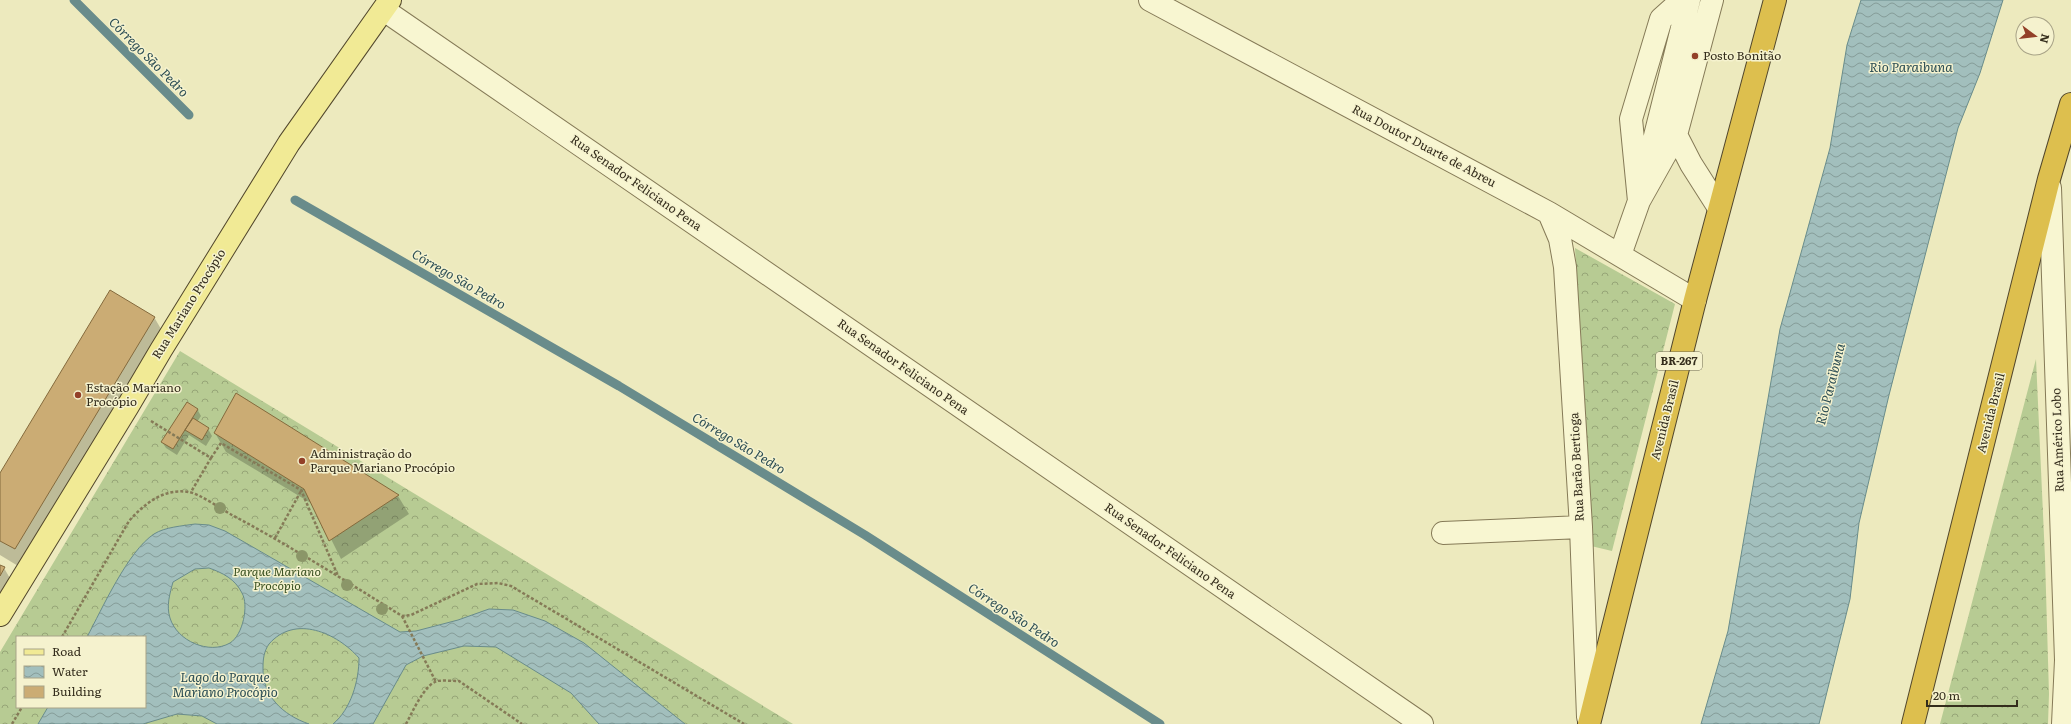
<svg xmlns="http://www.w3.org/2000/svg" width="2071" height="724" font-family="Literata,serif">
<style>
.forest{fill:url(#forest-crowns);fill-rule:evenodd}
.water{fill:url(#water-waves);stroke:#698c8b;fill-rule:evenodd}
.shadow{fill:#0003}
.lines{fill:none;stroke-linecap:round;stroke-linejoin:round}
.stream{stroke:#698c8b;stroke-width:9}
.building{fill:#cbac74;stroke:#846a3d}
.minor-casing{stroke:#857a57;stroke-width:24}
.major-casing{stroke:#52472c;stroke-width:24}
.highway-casing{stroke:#52472c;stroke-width:24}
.path{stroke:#857a57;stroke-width:2.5;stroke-dasharray:3 2;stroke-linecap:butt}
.minor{stroke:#f8f6d1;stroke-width:22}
.major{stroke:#f1ea95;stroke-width:22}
.highway{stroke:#ddbf4e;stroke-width:22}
.tree{fill:#8b9668}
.poi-dot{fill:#934028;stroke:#f5f2ce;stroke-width:1.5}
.labels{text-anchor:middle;stroke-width:3;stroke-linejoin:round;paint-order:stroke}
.shield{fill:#f5f2ce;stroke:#6e6851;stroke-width:1}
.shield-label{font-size:11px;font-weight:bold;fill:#342d1c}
.poi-label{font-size:12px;fill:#342d1c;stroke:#f5f2ce;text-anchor:start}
.street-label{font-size:12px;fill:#342d1c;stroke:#f5f2ce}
.park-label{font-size:12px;font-style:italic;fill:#3a5122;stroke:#f5f2ce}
.water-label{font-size:13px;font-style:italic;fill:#2b4d54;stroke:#f5f2ce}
</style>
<defs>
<pattern id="forest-crowns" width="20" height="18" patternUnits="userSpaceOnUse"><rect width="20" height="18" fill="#b7cb93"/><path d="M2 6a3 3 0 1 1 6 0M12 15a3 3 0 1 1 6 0" fill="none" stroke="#96a577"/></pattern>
<pattern id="water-waves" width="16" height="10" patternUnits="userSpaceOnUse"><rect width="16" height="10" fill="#a2bfbd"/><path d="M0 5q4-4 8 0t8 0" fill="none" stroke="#859c99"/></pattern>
</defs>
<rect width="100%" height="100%" fill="#edeabe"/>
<path class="forest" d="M 1575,248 L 1675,304 L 1612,551 L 1591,546 Z
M 180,351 L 793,724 L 0,724 L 0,652 ZM 17,637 L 145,637 L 145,707 L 17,707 Z
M 2036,359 L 2045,558 L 2049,694 L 2048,724 L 1940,724 Z"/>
<path class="water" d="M 1861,0 L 2003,0 L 1980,73 L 1958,128 L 1889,395 L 1859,523 L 1850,599 L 1819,724 L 1701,724 L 1728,631 L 1780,329 L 1830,148 L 1847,45 Z
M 195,524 L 209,525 L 225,531 L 400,632 L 416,631 L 458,620 L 489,609 L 513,610 L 545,621 L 584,643 L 685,724 L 599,724 L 571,693 L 496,647 L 464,646 L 423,656 L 406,665 L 373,724 L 333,724 C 351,709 359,681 359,658 C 337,633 295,614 269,644 C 264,651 263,659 263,667 C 262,696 283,715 309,724 L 217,724 L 202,716 L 177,714 L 143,724 L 38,724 L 48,707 L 145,707 L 145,637 L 87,637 C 102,609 128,551 154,534 C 165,527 182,526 195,524 ZM 209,568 C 223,573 235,579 242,593 C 249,605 243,635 230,643 C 209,655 177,641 170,618 C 166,606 170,593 173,582 L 195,569 Z"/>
<path class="shadow" d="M 154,317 L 168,341 L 28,572 L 0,555 L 0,475 Z
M 237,394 L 398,496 L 409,514 L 341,559 L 314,505 L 226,452 L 215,433 Z
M 197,409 L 201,416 L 197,422 L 208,429 L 212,436 L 206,446 L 189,435 L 177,455 L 166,448 L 162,442 Z
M 0,566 L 4,568 L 15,587 L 0,613 Z"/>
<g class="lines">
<path class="stream" d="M 74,0 L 189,115
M 295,200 L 619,386 L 865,535 L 1160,724"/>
</g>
<path class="building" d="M 110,290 L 155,317 L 15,549 L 0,541 L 0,473 Z
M 236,393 L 399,495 L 329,541 L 304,489 L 214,433 Z
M 187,402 L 198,409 L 173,449 L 161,442 Z
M 193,418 L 209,428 L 202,440 L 185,430 Z
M 0,565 L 5,567 L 0,576 Z"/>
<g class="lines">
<g class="minor-casing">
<path id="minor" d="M 1150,0 L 1549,213 L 1695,300
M 384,10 L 1422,724
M 1671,125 L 1691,164 L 1719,208
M 1646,172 L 1689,0
M 2050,188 L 2066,660 L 2063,724
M 1639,201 L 1631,119 L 1661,19 L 1682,0
M 1549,213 L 1560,239 L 1565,267 L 1581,527 L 1588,717
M 1620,255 L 1639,201 L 1676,135 L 1712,0
M 1443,533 L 1581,527"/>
</g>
<g class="major-casing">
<path id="major" d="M 0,615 L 128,406 L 161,350 L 289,143 L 390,0"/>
</g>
<g class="highway-casing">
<path id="highway" d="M 1589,724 L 1695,300 L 1775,0
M 1913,724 L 2049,179 L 2071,104"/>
</g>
<path class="path" d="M 151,421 L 211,458 L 191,492
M 211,458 L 221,443 L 301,490 L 338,576
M 275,538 L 301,491
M 402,616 L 436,682
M 62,637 L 129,521 C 145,503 164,488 189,492 C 200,494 221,509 232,515 C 290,546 346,581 402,616 L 411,615 L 477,584 L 498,583 L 511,586 L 744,724
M 12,724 L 22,707
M 406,724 C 412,713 424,685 437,681 C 444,680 452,681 459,681 L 522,724"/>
<use href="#minor" class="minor"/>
<use href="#major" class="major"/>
<use href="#highway" class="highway"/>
</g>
<g class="tree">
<circle cx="220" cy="508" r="6"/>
<circle cx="302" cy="556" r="6"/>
<circle cx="347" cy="585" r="6"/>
<circle cx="382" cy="609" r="6"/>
</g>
<g class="poi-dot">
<circle cx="1695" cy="56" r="4"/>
<circle cx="78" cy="395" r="4"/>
<circle cx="302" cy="461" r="4"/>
</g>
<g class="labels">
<rect class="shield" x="1656" y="352" width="46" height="18" rx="3"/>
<g class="shield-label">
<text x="1679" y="365">BR-267</text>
</g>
<g class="poi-label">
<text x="1703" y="60">Posto Bonitão</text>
<text x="86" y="392">Estação Mariano<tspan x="86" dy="14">Procópio</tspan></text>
<text x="310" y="458">Administração do<tspan x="310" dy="14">Parque Mariano Procópio</tspan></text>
</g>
<g class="street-label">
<text transform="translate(1424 146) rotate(28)" y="4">Rua Doutor Duarte de Abreu</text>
<text transform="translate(636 183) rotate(35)" y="4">Rua Senador Feliciano Pena</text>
<text transform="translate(189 304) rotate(-58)" y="4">Rua Mariano Procópio</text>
<text transform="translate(903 367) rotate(35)" y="4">Rua Senador Feliciano Pena</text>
<text transform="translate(1991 413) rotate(-76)" y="4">Avenida Brasil</text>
<text transform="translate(1665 420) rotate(-76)" y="4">Avenida Brasil</text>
<text transform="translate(2058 440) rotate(-92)" y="4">Rua Américo Lobo</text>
<text transform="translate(1577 467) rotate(-93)" y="4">Rua Barão Bertioga</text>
<text transform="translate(1170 551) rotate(35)" y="4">Rua Senador Feliciano Pena</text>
</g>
<g class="park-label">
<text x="277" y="576">Parque Mariano<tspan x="277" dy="14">Procópio</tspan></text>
</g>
<g class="water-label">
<text transform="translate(149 57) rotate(45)" y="5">Córrego São Pedro</text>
<text x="1911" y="72">Rio Paraibuna</text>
<text transform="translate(459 279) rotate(30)" y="5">Córrego São Pedro</text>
<text transform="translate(1830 384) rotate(-76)" y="5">Rio Paraibuna</text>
<text transform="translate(739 443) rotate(31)" y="5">Córrego São Pedro</text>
<text transform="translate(1014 615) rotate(33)" y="5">Córrego São Pedro</text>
<text x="225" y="682">Lago do Parque<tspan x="225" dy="15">Mariano Procópio</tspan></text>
</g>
</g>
<rect x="16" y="636" width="130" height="72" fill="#f5f2ce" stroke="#a8a387"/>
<rect x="24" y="649" width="20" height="6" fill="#f1ea95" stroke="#a8a387"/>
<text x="52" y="656" font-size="12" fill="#342d1c">Road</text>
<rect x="24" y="666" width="20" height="12" fill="url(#water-waves)" stroke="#a8a387"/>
<text x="52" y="676" font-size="12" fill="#342d1c">Water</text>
<rect x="24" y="686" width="20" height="12" fill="#cbac74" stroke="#a8a387"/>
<text x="52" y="696" font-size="12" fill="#342d1c">Building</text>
<g transform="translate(2035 36) rotate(105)"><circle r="19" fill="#f5f2ce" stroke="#a8a387"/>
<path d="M0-3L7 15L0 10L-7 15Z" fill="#934028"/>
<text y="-6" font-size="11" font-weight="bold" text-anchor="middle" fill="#342d1c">N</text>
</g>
<path d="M1927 700v6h90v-6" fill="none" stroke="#342d1c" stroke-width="2"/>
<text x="1933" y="700" font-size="12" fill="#342d1c" stroke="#f5f2ce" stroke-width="3" paint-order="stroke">20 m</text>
</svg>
